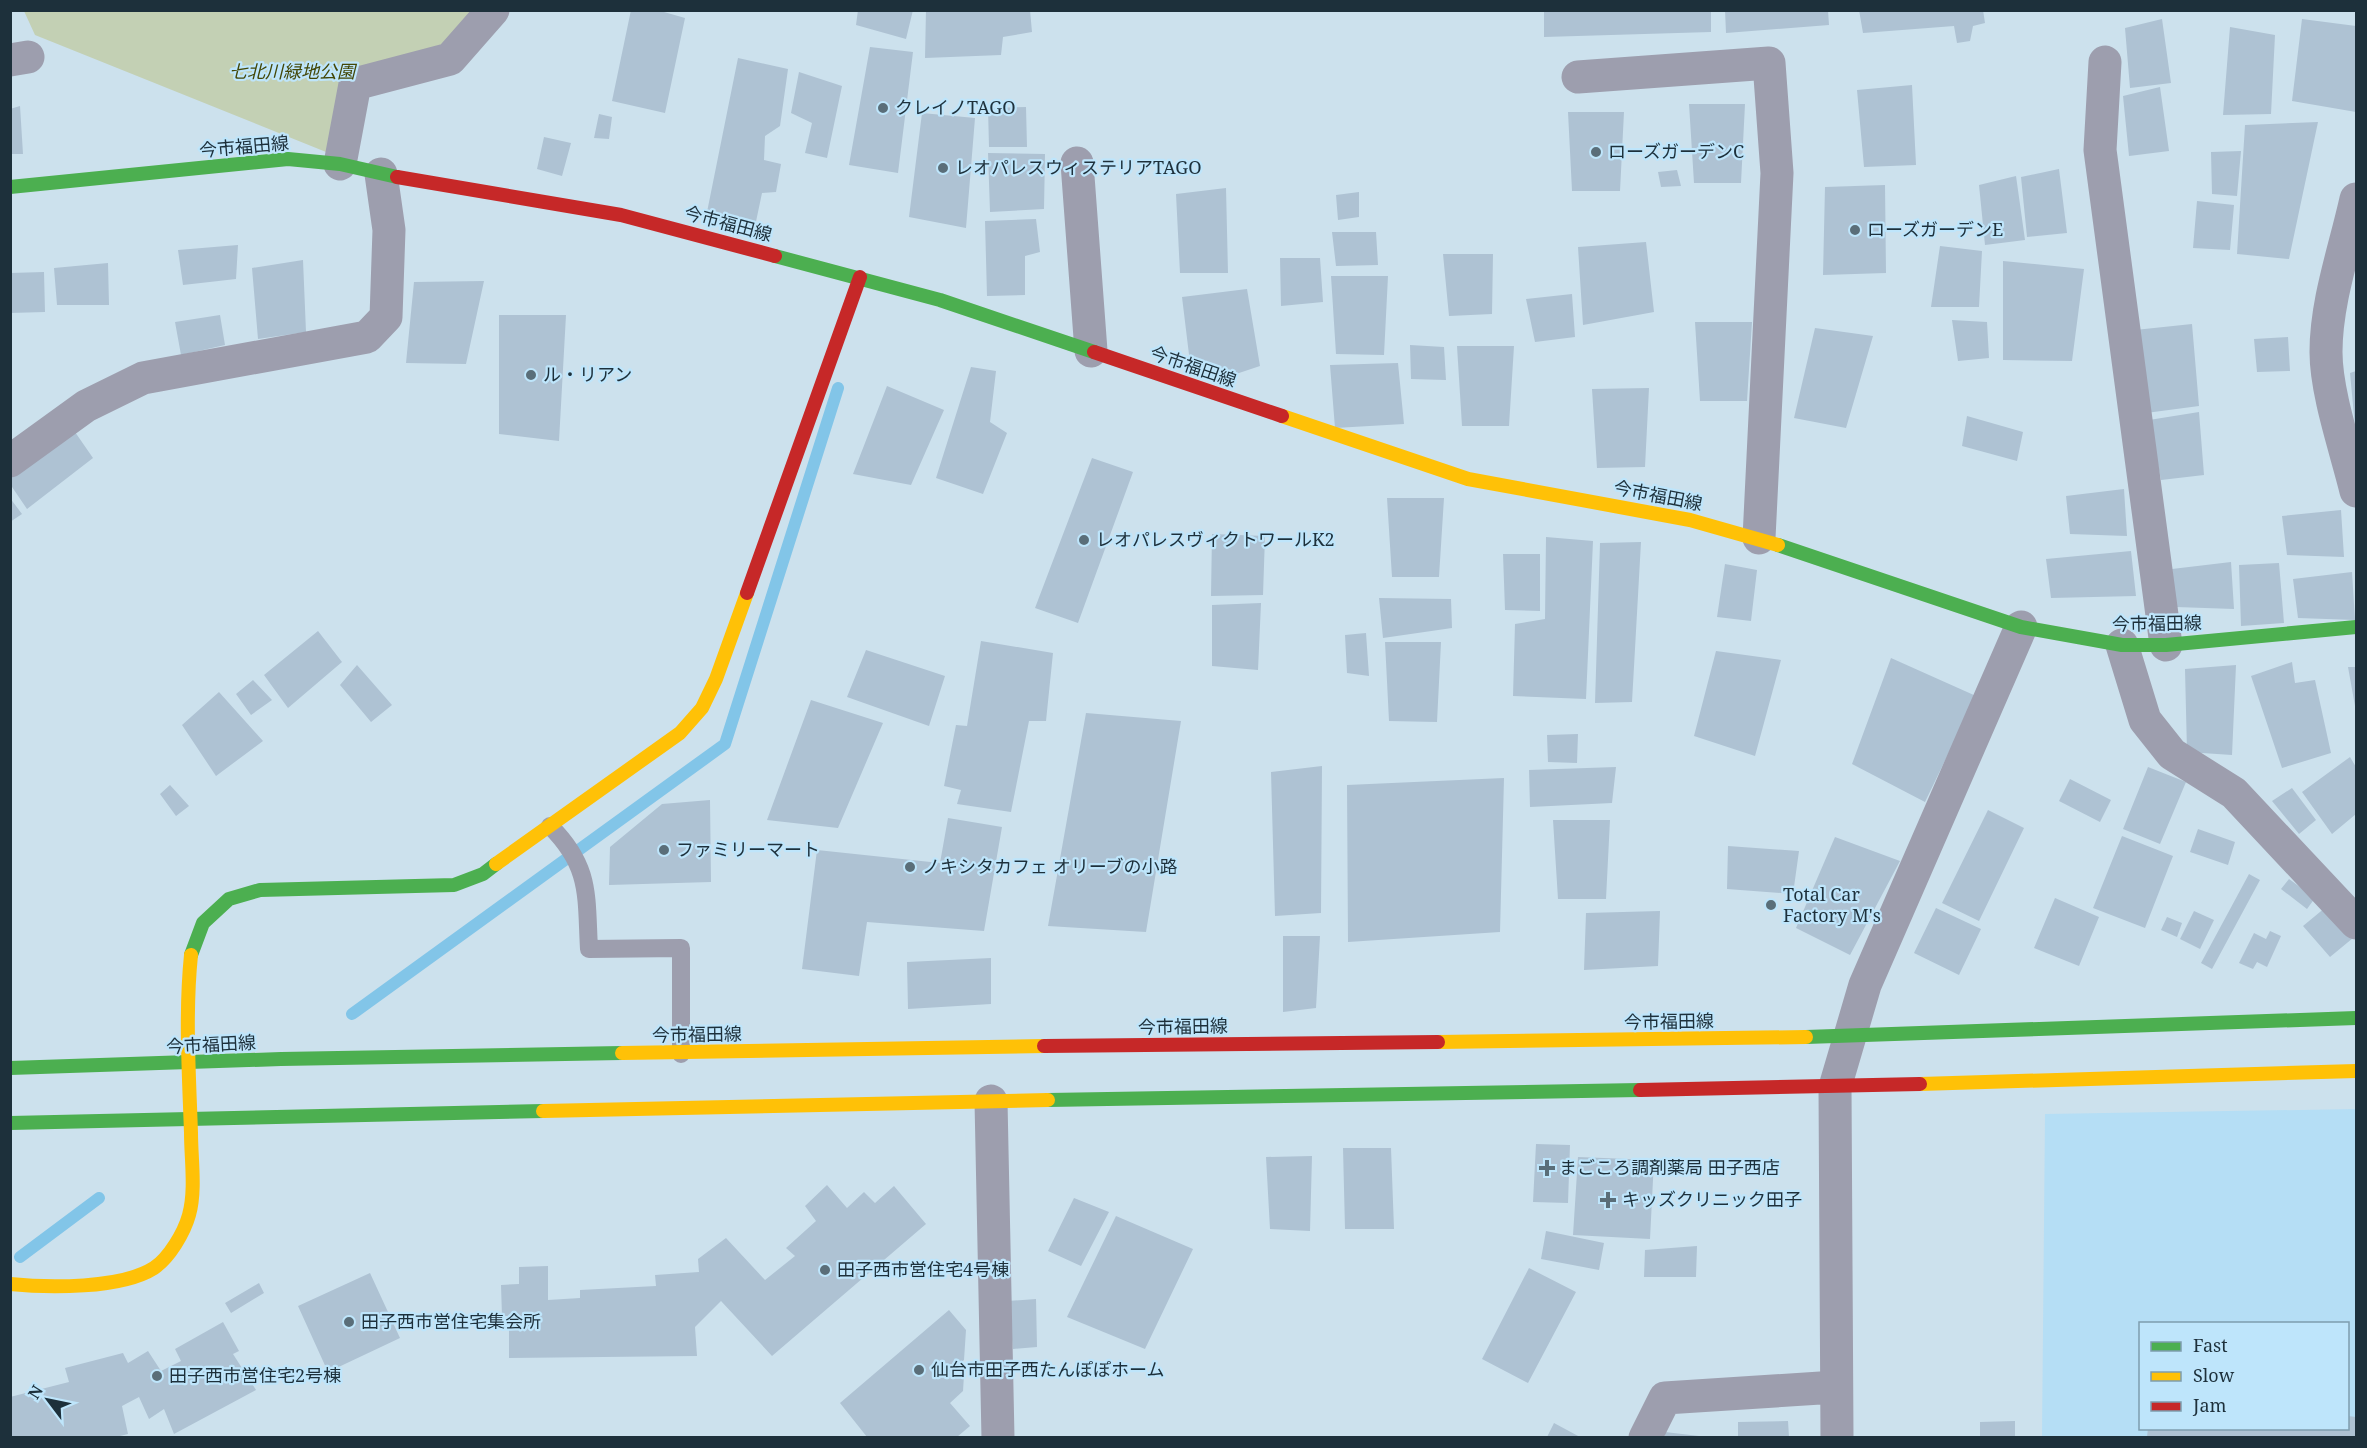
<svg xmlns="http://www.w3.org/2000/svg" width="2367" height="1448" font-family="'Noto Serif','Noto Sans JP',serif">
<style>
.built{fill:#b5def5;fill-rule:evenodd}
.green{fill:#c3d0b4}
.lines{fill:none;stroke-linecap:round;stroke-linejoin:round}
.stream{stroke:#82c5e8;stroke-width:12}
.building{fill:#aec2d3}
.lane{stroke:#9d9eae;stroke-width:18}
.street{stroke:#9d9eae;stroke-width:33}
.fast{stroke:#4caf50;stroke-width:14}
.slow{stroke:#ffc107;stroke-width:14}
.jam{stroke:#c62828;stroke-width:14}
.poi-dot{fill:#5a6e79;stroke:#bee5fb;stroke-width:2}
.labels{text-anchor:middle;stroke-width:4.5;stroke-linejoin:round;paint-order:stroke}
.park-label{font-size:18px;font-style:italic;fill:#434707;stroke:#bee5fb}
.poi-label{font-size:18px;fill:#1d303b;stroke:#bee5fb;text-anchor:start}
.street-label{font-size:18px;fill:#1d303b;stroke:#bee5fb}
</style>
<rect width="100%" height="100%" fill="#cce1ed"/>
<path class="built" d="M 2356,1109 L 2356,1437 L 2042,1438 L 2045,1114 ZM 2140,1324 L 2348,1324 L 2348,1428 L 2140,1428 Z"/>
<path class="green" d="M 24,11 L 494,11 L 450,59 L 349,100 L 336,156 L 35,35 Z"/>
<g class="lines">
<path class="stream" d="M 352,1014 L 725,744 L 838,388
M 20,1257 L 99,1198"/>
</g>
<path class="building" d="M 631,10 L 657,10 L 685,18 L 665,113 L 612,101 Z
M 858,10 L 913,10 L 906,39 L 856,25 Z
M 926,10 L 1030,10 L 1032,32 L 1003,37 L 1001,55 L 925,58 Z
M 1544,10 L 1711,10 L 1711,32 L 1544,37 Z
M 1725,10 L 1828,10 L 1829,25 L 1726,33 Z
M 1859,10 L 1983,10 L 1985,23 L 1973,26 L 1970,41 L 1957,43 L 1954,26 L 1863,33 Z
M 2162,19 L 2171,83 L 2130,88 L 2125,28 Z
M 2302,19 L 2356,26 L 2356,112 L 2292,101 Z
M 2230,27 L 2275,35 L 2271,114 L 2223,115 Z
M 870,47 L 913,52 L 898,173 L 849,165 Z
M 738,58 L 788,69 L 780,126 L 765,136 L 764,160 L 781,164 L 776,192 L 762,193 L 754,231 L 706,217 Z
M 799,72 L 842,86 L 827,158 L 805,153 L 812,123 L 791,113 Z
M 1912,85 L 1916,165 L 1864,167 L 1857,90 Z
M 2160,87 L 2169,151 L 2129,156 L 2123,96 Z
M 1689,104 L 1745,104 L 1741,183 L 1694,183 Z
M 20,106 L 23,154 L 10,154 L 10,109 Z
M 1026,107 L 1027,147 L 989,147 L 988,108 Z
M 1568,112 L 1624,112 L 1620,191 L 1572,191 Z
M 922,113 L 975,118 L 966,228 L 909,217 Z
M 599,114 L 612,117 L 609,139 L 594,138 Z
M 2318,122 L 2289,259 L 2237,254 L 2245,125 Z
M 544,137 L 571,143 L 562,176 L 537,169 Z
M 2241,151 L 2237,196 L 2212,194 L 2211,152 Z
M 988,153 L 1045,154 L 1044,209 L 990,212 Z
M 2059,169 L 2067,233 L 2027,237 L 2021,177 Z
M 1677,170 L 1681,186 L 1661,187 L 1658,172 Z
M 2016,176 L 2025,240 L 1985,245 L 1979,185 Z
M 1885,185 L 1886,273 L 1823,275 L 1825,187 Z
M 1226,188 L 1228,273 L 1180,273 L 1176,194 Z
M 1359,192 L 1359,217 L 1338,220 L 1336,195 Z
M 2197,201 L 2234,205 L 2230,250 L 2193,248 Z
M 1036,219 L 1040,252 L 1025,256 L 1025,295 L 987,296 L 985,221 Z
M 1332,232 L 1376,232 L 1378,265 L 1336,266 Z
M 1646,242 L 1654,312 L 1583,325 L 1578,247 Z
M 238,245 L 236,279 L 183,285 L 178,250 Z
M 1940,246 L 1982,251 L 1979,307 L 1931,307 Z
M 1443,254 L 1493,254 L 1492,314 L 1449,316 Z
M 1280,258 L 1320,258 L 1323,302 L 1281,306 Z
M 303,260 L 306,332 L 258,339 L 252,268 Z
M 2003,261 L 2084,269 L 2072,361 L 2003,360 Z
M 108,263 L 109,305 L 57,305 L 54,268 Z
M 44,272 L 45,312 L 10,313 L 10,273 Z
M 1331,276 L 1388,276 L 1384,355 L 1336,354 Z
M 484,281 L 466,364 L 406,363 L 414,282 Z
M 1247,289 L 1260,366 L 1221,379 L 1191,371 L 1182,297 Z
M 1572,294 L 1575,337 L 1535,342 L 1526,299 Z
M 220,315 L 225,345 L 181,355 L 175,322 Z
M 499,315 L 566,315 L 559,441 L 499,434 Z
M 1952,320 L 1987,322 L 1989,358 L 1958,361 Z
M 1695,322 L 1752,322 L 1747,401 L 1700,401 Z
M 2192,324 L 2199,406 L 2146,413 L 2135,330 Z
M 1815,328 L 1873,336 L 1846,428 L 1794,418 Z
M 2288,337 L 2290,371 L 2257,372 L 2254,339 Z
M 1410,345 L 1444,347 L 1446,380 L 1411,379 Z
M 1457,346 L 1514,346 L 1509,426 L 1462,426 Z
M 1398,363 L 1404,424 L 1335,428 L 1330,365 Z
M 971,367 L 996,371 L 990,422 L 1007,433 L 983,494 L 936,478 Z
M 2356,371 L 2356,426 L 2355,426 L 2350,373 Z
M 887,386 L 944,410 L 911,485 L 853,474 Z
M 1649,388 L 1645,467 L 1597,468 L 1592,389 Z
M 2199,412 L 2204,475 L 2161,480 L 2149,420 Z
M 1967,416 L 2023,432 L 2017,461 L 1962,446 Z
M 75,432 L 93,458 L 27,509 L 10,484 L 10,476 Z
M 1092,458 L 1133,472 L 1078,623 L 1035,608 Z
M 2124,489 L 2127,536 L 2070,534 L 2066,496 Z
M 10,498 L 22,514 L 10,522 Z
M 1387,498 L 1444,498 L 1439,577 L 1392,577 Z
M 2341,510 L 2344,557 L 2287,555 L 2282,516 Z
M 1212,534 L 1265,536 L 1263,595 L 1211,596 Z
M 1546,537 L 1593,541 L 1586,699 L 1513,696 L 1515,624 L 1545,619 Z
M 1641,542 L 1632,702 L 1595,703 L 1600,543 Z
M 2131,551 L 2136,596 L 2051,598 L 2046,559 Z
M 1503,554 L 1540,554 L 1540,611 L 1505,610 Z
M 2231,562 L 2234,609 L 2176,607 L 2172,569 Z
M 2279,563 L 2284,623 L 2241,626 L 2239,565 Z
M 1725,564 L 1757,570 L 1751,621 L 1717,617 Z
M 2352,572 L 2355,620 L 2298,618 L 2293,579 Z
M 1379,598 L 1451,599 L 1452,628 L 1383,638 Z
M 1261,603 L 1258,670 L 1212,666 L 1212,605 Z
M 318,631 L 342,662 L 288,708 L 264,675 Z
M 1366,633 L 1369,676 L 1347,673 L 1345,635 Z
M 981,641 L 1053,653 L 1046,721 L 1029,721 L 1011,812 L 957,804 L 961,790 L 944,786 L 956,725 L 967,726 Z
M 1385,642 L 1441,642 L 1437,722 L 1389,721 Z
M 866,650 L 945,676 L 929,726 L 847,697 Z
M 1716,651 L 1781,660 L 1755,756 L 1694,736 Z
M 1891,658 L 1976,696 L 1925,802 L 1852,764 Z
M 2292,662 L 2295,683 L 2315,680 L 2331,753 L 2282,768 L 2251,676 Z
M 357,665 L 392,705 L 371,722 L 340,685 Z
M 2236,665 L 2232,755 L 2187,752 L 2185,669 Z
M 2348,667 L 2356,667 L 2356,706 L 2355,706 Z
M 253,680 L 272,700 L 251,715 L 236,694 Z
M 219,692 L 263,741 L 216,776 L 182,725 Z
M 811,700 L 883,723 L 838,828 L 767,820 Z
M 1086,713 L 1181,721 L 1146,932 L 1048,926 Z
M 1578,734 L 1577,763 L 1548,762 L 1547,735 Z
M 2350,757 L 2356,767 L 2356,814 L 2332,834 L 2302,792 Z
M 1322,766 L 1321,913 L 1275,916 L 1271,772 Z
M 1616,767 L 1612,803 L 1530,807 L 1529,770 Z
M 2148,767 L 2186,782 L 2160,844 L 2123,829 Z
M 1504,778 L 1500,932 L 1348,942 L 1347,785 Z
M 2070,779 L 2111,800 L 2100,822 L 2059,801 Z
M 170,785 L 189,806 L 176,816 L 160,794 Z
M 2292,788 L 2316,820 L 2299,834 L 2272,801 Z
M 710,800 L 711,882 L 609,885 L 610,847 L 662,804 Z
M 1988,810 L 2024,828 L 1979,921 L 1942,903 Z
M 948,818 L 1002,827 L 984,931 L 867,922 L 859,976 L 802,969 L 817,850 L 940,863 Z
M 1553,820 L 1610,820 L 1606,899 L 1558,899 Z
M 2198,829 L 2235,842 L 2228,865 L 2190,852 Z
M 2122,836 L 2173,856 L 2145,928 L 2093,908 Z
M 1835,837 L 1900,861 L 1850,955 L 1796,928 Z
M 1728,846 L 1799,851 L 1793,894 L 1727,889 Z
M 2249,874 L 2260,880 L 2212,969 L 2201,963 Z
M 2289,879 L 2315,898 L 2307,909 L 2281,889 Z
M 2055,898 L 2099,917 L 2079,966 L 2034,948 Z
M 2326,907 L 2353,938 L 2330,957 L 2303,926 Z
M 1936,908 L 1981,929 L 1959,975 L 1914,953 Z
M 1660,911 L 1658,966 L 1584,970 L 1586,913 Z
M 2194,911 L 2214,920 L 2200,949 L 2180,939 Z
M 2167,917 L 2182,923 L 2177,937 L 2161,930 Z
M 2270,931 L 2281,936 L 2267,967 L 2257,962 L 2253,969 L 2239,963 L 2254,933 L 2266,939 Z
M 1283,936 L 1320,936 L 1316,1008 L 1283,1012 Z
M 991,958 L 991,1004 L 908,1009 L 907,962 Z
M 1536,1144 L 1570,1145 L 1568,1203 L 1533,1202 Z
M 1343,1148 L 1391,1148 L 1394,1229 L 1345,1229 Z
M 1312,1156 L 1310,1231 L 1270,1229 L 1266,1157 Z
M 1578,1157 L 1654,1160 L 1650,1239 L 1573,1235 Z
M 827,1185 L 847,1208 L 864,1192 L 875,1203 L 894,1186 L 926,1224 L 772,1356 L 721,1301 L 695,1327 L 697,1356 L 509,1358 L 509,1316 L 502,1316 L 501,1285 L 519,1284 L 519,1267 L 548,1266 L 548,1300 L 580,1298 L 580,1290 L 656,1286 L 655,1275 L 699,1272 L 698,1259 L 726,1238 L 765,1280 L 795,1256 L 786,1248 L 816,1221 L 805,1206 Z
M 1074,1198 L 1109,1212 L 1081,1266 L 1048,1251 Z
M 1116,1216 L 1193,1249 L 1145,1349 L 1067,1317 Z
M 1546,1231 L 1604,1243 L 1599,1270 L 1541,1259 Z
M 1697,1246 L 1696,1277 L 1644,1277 L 1645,1250 Z
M 1529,1268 L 1576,1292 L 1528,1383 L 1482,1359 Z
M 370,1273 L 400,1338 L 328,1372 L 298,1306 Z
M 259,1283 L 264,1293 L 231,1313 L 225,1303 Z
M 1036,1299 L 1037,1347 L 1013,1349 L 1008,1301 Z
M 949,1310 L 966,1330 L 964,1360 L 957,1366 L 964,1375 L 963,1391 L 950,1403 L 970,1426 L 957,1437 L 867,1437 L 840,1403 Z
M 223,1322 L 239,1351 L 233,1354 L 256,1390 L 174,1434 L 164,1409 L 149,1419 L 139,1397 L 122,1406 L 128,1434 L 116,1437 L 10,1437 L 10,1397 L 69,1382 L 65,1368 L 123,1353 L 128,1363 L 148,1351 L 161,1371 L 181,1361 L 175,1349 Z
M 2348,1416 L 2356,1417 L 2356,1437 L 2147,1437 L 2148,1428 L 2348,1428 Z
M 1788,1421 L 1789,1437 L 1738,1437 L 1738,1422 Z
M 2015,1421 L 2015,1437 L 1980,1437 L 1980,1422 Z
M 1554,1423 L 1580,1437 L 1547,1437 Z
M 1665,1432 L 1699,1436 L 1699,1437 L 1665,1437 Z"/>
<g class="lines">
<path class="lane" d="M 550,826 C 591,867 586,895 589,949 L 681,948 L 681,1054"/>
<path class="street" d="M 10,60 L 28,57
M 2105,62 L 2100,150 L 2166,645
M 1578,77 L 1769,63 L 1777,173 L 1759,538
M 1077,163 L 1091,351
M 340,164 L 355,84 L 450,59 L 493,10
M 2356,199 C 2345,249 2326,301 2326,352 C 2326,393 2346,450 2356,491
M 10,461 L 86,406 L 143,378 L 367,337 L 386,317 L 389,230 L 381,174
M 2122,645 L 2145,720 L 2172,754 L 2234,793 L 2356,923
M 991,1101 L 998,1438
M 1645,1438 L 1665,1398 L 1836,1387
M 1837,1438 L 1835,1087 L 1865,985 L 2021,627"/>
<path class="fast" d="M 10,187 L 288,159 L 340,164 L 397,177
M 775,256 L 940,300 L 1094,352
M 1778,545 L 2021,627 L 2122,645 L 2166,645 L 2356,627
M 191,955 L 203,923 L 229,899 L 260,890 L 454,885 L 483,874 L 496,864
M 1806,1037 L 2356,1018
M 10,1068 L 281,1059 L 622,1053
M 1048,1100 L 1640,1090
M 10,1123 L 543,1111"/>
<path class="slow" d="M 1282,416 L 1468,479 L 1690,520 L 1778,545
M 496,864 L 680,733 L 702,708 L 716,679 L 747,593
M 1438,1042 L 1806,1037
M 622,1053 L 1044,1046
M 1920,1084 L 2356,1071
M 543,1111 L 1048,1100
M 10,1284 C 48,1288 121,1289 154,1268 C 169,1258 184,1233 189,1215 C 196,1190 191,1159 191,1133 C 189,1074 185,1014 191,955"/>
<path class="jam" d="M 397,177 L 621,215 L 775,256
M 1094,352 L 1282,416
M 747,593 L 860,277
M 1044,1046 L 1438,1042
M 1640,1090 L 1920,1084"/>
</g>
<g class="poi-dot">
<circle cx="883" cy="108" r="6"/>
<circle cx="1596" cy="152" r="6"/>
<circle cx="943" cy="168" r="6"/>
<circle cx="1855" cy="230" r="6"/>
<circle cx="531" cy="375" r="6"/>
<circle cx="1084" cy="540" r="6"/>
<circle cx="664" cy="850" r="6"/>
<circle cx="910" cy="867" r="6"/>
<circle cx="1771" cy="905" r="6"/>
<path d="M1544 1159h6v6h6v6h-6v6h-6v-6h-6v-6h6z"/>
<path d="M1605 1191h6v6h6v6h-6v6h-6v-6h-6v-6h6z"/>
<circle cx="825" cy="1270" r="6"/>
<circle cx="349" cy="1322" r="6"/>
<circle cx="919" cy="1370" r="6"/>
<circle cx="157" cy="1376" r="6"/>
</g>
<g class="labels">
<g class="park-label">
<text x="292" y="78">七北川緑地公園</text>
</g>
<g class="poi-label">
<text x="895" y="114">クレイノTAGO</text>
<text x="1608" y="158">ローズガーデンC</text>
<text x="955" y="174">レオパレスウィステリアTAGO</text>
<text x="1867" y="236">ローズガーデンE</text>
<text x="543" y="381">ル・リアン</text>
<text x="1096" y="546">レオパレスヴィクトワールK2</text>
<text x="676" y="856">ファミリーマート</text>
<text x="922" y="873">ノキシタカフェ オリーブの小路</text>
<text x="1783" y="901">Total Car<tspan x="1783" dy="21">Factory M's</tspan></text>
<text x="1559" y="1174">まごころ調剤薬局 田子西店</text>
<text x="1622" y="1206">キッズクリニック田子</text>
<text x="837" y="1276">田子西市営住宅4号棟</text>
<text x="361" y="1328">田子西市営住宅集会所</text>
<text x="931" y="1376">仙台市田子西たんぽぽホーム</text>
<text x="169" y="1382">田子西市営住宅2号棟</text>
</g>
<g class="street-label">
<text transform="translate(244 147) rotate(-5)" y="6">今市福田線</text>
<text transform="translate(728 224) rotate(15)" y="6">今市福田線</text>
<text transform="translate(1193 367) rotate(19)" y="6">今市福田線</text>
<text transform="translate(1658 496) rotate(11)" y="6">今市福田線</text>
<text transform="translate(2157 624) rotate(-1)" y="6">今市福田線</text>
<text transform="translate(1669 1022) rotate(-1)" y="6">今市福田線</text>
<text transform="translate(1183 1027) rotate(-1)" y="6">今市福田線</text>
<text transform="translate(697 1035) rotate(-1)" y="6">今市福田線</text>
<text transform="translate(211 1045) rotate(-3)" y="6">今市福田線</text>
</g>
</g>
<rect width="2367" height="1448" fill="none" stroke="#1d303b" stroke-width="24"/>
<rect x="2139" y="1322" width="210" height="108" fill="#bee5fb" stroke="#7e9dae" stroke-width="1.5"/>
<rect x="2151" y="1342" width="30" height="9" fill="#4caf50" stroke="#7e9dae" stroke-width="1.5"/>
<text x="2193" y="1352" font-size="18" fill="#1d303b">Fast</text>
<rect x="2151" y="1372" width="30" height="9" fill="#ffc107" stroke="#7e9dae" stroke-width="1.5"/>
<text x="2193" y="1382" font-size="18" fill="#1d303b">Slow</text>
<rect x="2151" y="1402" width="30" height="9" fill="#c62828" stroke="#7e9dae" stroke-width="1.5"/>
<text x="2193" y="1412" font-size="18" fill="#1d303b">Jam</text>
<g transform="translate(48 1400) rotate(302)" stroke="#bee5fb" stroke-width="4.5" paint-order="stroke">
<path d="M0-4.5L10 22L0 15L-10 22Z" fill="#1d303b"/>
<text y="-9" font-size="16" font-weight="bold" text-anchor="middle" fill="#1d303b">N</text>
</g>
</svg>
